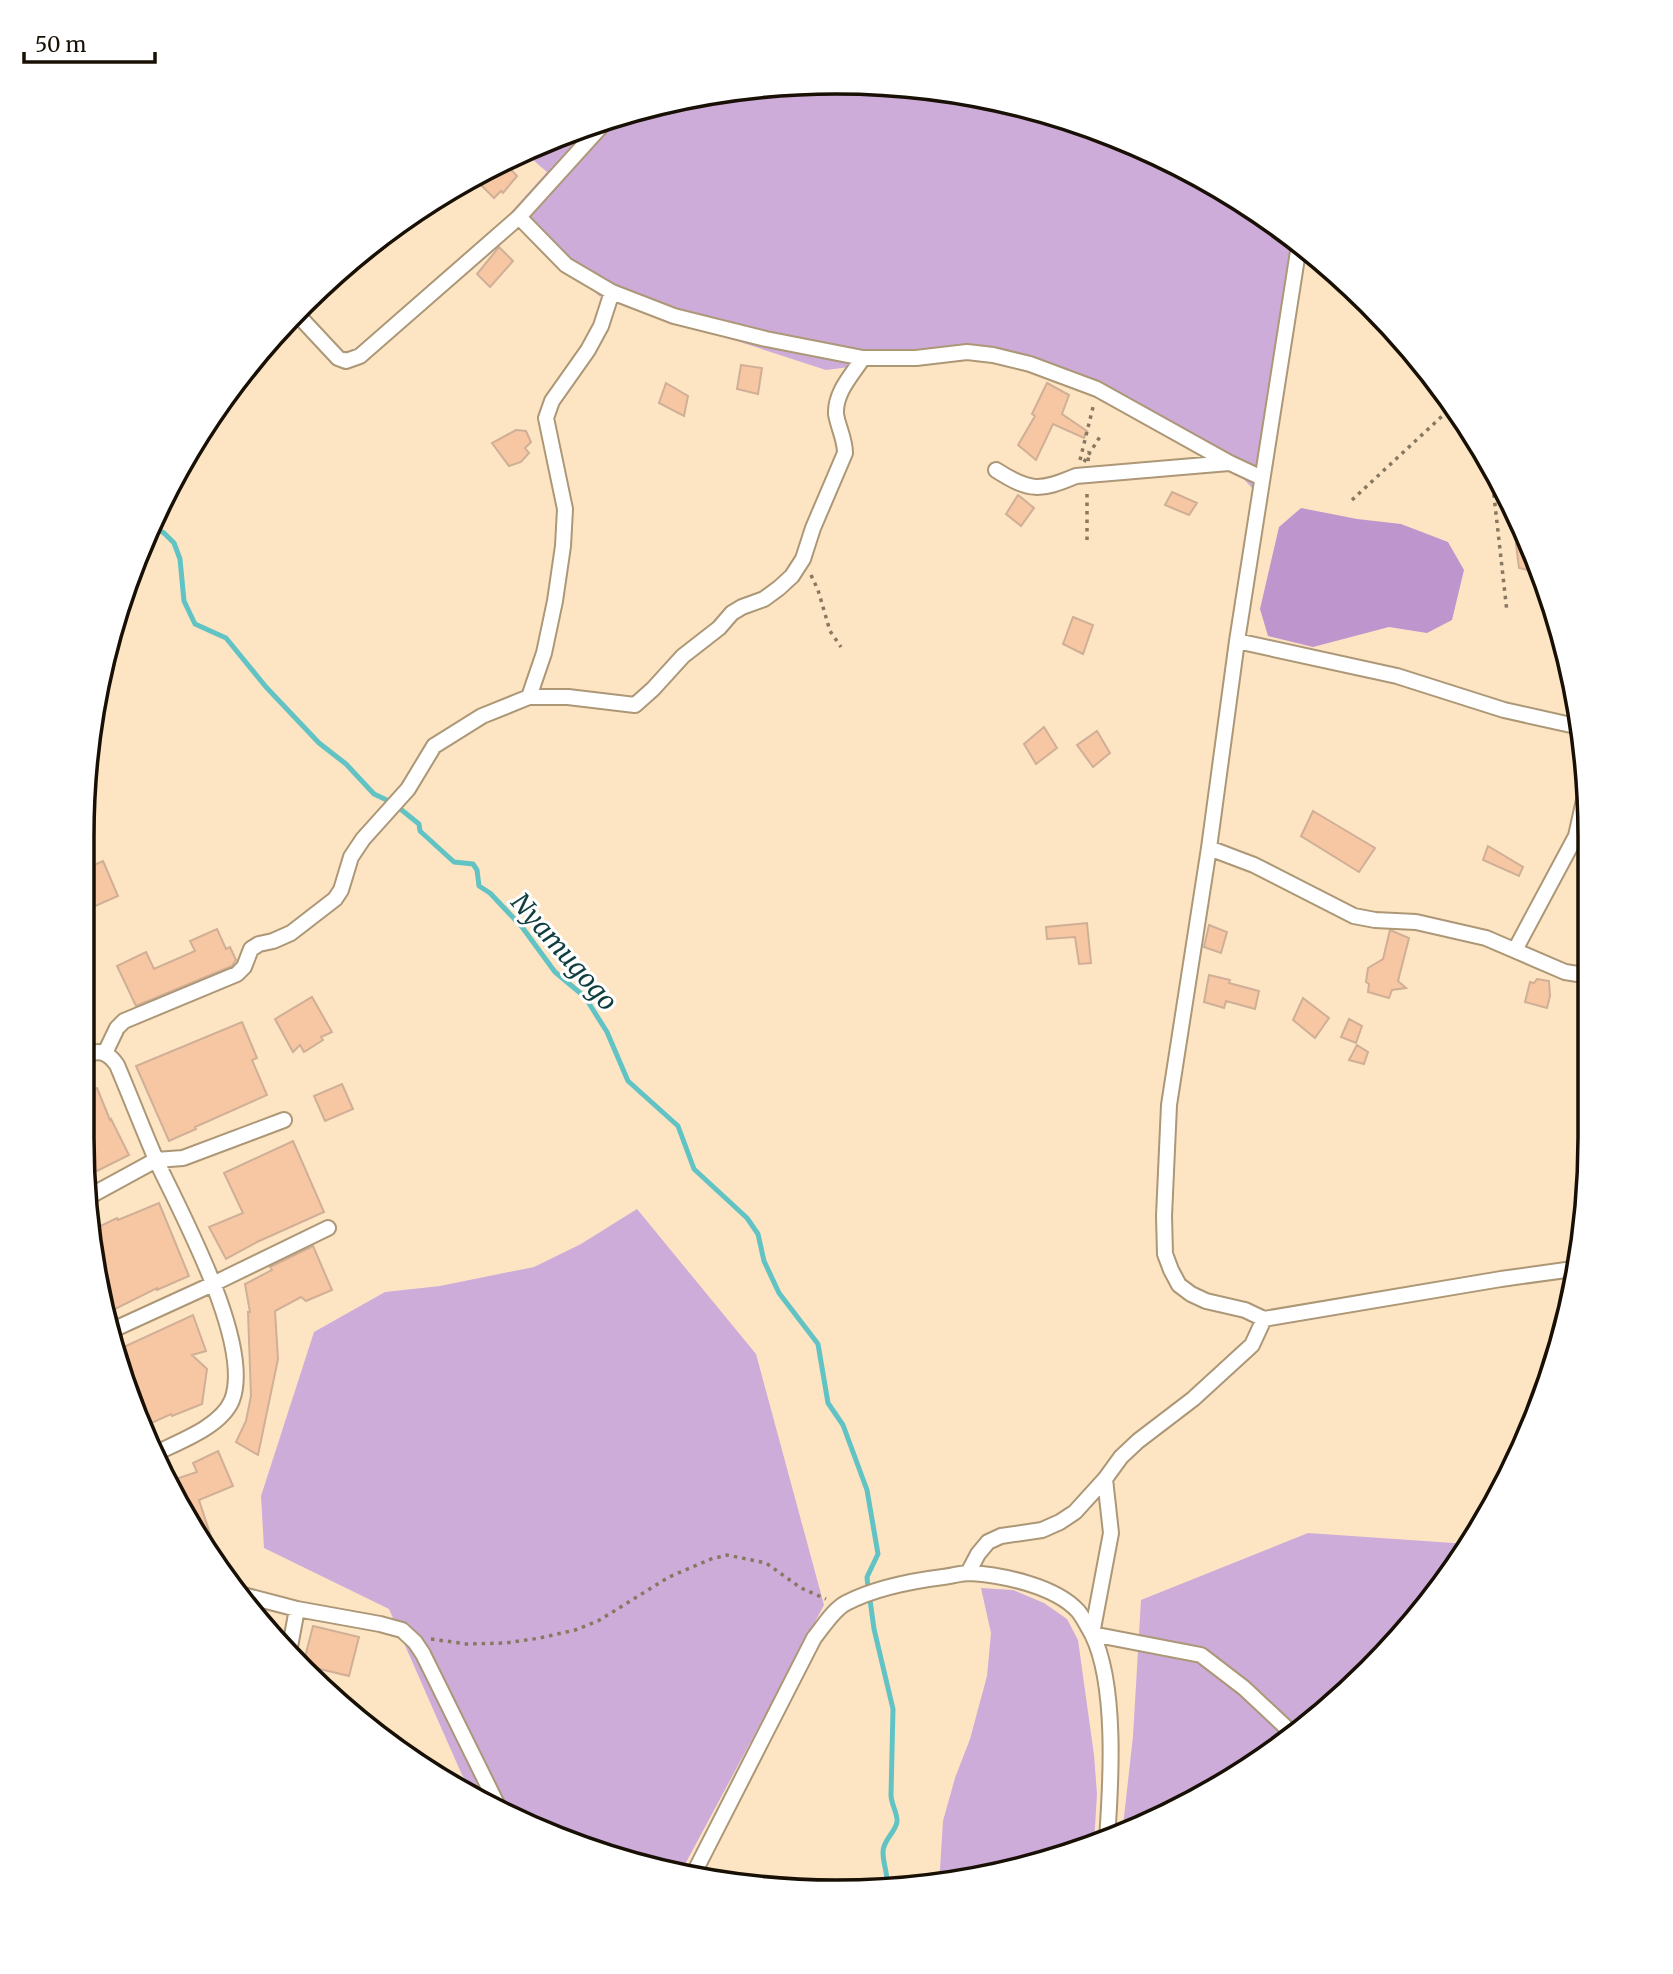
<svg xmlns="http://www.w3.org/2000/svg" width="1673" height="1974" font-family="Merriweather,serif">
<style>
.green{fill:#cdacd9}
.forest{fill:#bf95cd}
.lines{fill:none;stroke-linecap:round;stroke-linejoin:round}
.stream{stroke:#62c3c5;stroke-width:5}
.building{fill:#f7c6a3;stroke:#d0af97;stroke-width:2}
.minor-casing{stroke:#ac9777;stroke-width:18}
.path{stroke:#877862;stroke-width:3.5;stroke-dasharray:3.5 5;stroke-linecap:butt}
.minor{stroke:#fff;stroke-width:14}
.labels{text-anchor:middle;stroke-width:6;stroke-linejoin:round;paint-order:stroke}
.water-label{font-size:26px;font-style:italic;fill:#103e3f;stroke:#fff}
.rim{fill:none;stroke:#181005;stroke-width:3.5}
</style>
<rect width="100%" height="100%" fill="#fde5c4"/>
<path class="green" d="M 837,82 L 984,97 L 1126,140 L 1256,210 L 1297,244 L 1261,498 L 1242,477 L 1079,387 L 961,353 L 826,370 L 599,296 L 511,212 L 547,172 L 524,152 L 548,140 L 690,97 Z
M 637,1209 L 756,1354 L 824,1605 L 682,1870 L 548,1834 L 476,1796 L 462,1775 L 389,1609 L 264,1548 L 261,1496 L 314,1332 L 385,1292 L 440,1286 L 534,1267 L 581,1244 Z
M 1308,1533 L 1468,1544 L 1403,1635 L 1256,1764 L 1122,1835 L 1133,1736 L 1141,1600 Z
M 981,1588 L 1013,1590 L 1044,1603 L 1067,1619 L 1078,1640 L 1094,1755 L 1097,1794 L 1094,1843 L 936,1885 L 940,1869 L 943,1821 L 955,1778 L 970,1739 L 987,1676 L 991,1633 Z"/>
<path class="forest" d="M 1301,508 L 1357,519 L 1401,524 L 1448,542 L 1464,570 L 1452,620 L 1427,633 L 1389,627 L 1313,647 L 1268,636 L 1260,609 L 1279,527 Z"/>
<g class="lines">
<path class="stream" d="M 151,526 L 164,533 L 174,543 L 180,559 L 184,601 L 195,624 L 226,638 L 266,687 L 319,743 L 346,764 L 374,794 L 391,802
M 398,807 L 419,824 L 420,831 L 454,862 L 473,864 L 477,870 L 479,886 L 490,893 L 522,927 L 555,972 L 585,997 L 607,1032 L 628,1081 L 678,1126 L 694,1169 L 747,1218 L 758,1234 L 764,1261 L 779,1293 L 818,1344 L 828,1403 L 843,1425 L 867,1490 L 878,1554 L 867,1577 L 868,1588
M 870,1600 L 874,1629 L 893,1709 L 891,1795 C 891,1804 898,1814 897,1822 C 895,1833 883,1840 883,1852 C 883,1864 888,1874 887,1885"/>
</g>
<path class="building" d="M 505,163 L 517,176 L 503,193 L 501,191 L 494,198 L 480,184 L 495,168 Z
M 499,247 L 513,261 L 490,287 L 477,274 Z
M 741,365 L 762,368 L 758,394 L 737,389 Z
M 666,383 L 688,396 L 684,416 L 659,403 Z
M 1047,383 L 1069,395 L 1062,414 L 1087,431 L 1084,438 L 1053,424 L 1036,460 L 1018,445 L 1035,416 L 1032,414 Z
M 516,430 L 526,431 L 531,442 L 525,448 L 529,453 L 521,462 L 509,466 L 492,443 Z
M 1172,492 L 1197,503 L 1189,515 L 1165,505 Z
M 1018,495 L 1034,508 L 1021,526 L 1006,514 Z
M 1516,544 L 1534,549 L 1541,573 L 1519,568 Z
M 1073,617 L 1093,625 L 1083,654 L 1063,644 Z
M 1044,727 L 1057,748 L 1036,764 L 1024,744 Z
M 1097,731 L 1110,753 L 1093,767 L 1077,745 Z
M 1313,811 L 1375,848 L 1359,872 L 1301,836 Z
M 1488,846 L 1523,867 L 1519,876 L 1483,860 Z
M 103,861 L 118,896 L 93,907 L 90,902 L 86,903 L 87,868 Z
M 1087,923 L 1091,963 L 1079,964 L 1075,937 L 1047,939 L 1046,927 Z
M 1209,925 L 1227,932 L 1221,953 L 1204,947 Z
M 217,929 L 226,949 L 230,947 L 236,960 L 232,966 L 136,1006 L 117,966 L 146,952 L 154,969 L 195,951 L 190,941 Z
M 1390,930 L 1409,938 L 1398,981 L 1406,988 L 1392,990 L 1389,998 L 1368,992 L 1369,984 L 1366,982 L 1368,968 L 1383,959 Z
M 1209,975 L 1230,980 L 1229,983 L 1259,991 L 1255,1009 L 1226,1001 L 1224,1008 L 1204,1002 Z
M 1537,979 L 1549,981 L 1550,996 L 1547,1008 L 1525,1002 L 1530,982 L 1534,983 Z
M 312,997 L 332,1032 L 321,1037 L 323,1040 L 304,1052 L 300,1045 L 293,1052 L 275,1019 Z
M 1303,998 L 1329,1018 L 1315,1038 L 1293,1020 Z
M 1349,1019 L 1362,1026 L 1356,1043 L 1341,1037 Z
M 242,1022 L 257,1058 L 252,1060 L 267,1095 L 195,1127 L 196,1129 L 169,1141 L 136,1066 Z
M 1357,1045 L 1368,1052 L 1364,1064 L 1349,1060 Z
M 342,1084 L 353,1109 L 325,1121 L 314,1096 Z
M 97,1088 L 110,1120 L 111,1119 L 129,1155 L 87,1176 L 82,1138 L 83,1094 Z
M 293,1141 L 324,1212 L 257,1242 L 226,1259 L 209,1227 L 243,1213 L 224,1173 Z
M 159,1203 L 189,1276 L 157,1290 L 157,1288 L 105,1314 L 94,1229 L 117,1218 L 118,1220 Z
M 313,1246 L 332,1290 L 306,1301 L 301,1297 L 275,1311 L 278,1359 L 258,1455 L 236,1442 L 246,1421 L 251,1396 L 248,1312 L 250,1312 L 245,1284 L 272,1270 L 270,1267 Z
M 193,1315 L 206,1351 L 192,1355 L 207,1369 L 202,1404 L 172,1416 L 171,1414 L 143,1427 L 115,1351 Z
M 218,1451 L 233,1486 L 199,1500 L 213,1543 L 209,1545 L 167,1482 L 197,1472 L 193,1463 Z
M 313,1626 L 359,1637 L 349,1676 L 303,1665 Z"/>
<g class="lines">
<g class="minor-casing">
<path id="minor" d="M 519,217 L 566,265 L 612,292 L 674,316 L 766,339 L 863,358 L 916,358 L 967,352 L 993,355 L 1030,364 L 1097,389 L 1230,463 L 1262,478
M 1299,245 L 1237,641 L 1209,848 L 1169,1105 L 1164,1216 L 1165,1254 L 1171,1270 L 1179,1285 L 1191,1294 L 1206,1301 L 1245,1310 L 1264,1319 L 1501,1279 L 1573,1269
M 295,312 L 338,358 L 346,361 L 360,356 L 519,217 L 605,122
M 996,470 C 1030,492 1040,491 1076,476 L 1229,463
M 1237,641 L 1397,676 L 1504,710 L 1580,727
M 529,697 L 568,697 L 635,705 L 653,689 L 683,656 L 719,628 L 732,613 L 742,607 L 764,599 L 779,588 L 792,576 L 803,559 L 813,528 L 845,453 C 845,439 838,427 836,414 C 835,392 852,375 863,358
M 1209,848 L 1254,865 L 1354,916 L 1375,920 L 1416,922 L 1486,938 L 1565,972 L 1590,976
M 1515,950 L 1576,836 L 1586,791
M 105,1053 L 117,1028 L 124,1021 L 237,974 L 244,967 L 251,949 L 259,944 L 273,941 L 291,933 L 335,899 L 341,890 L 351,857 L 363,839 L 408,789 L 434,746 L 482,716 L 529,697 L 544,653 L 555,601 L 563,546 L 565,509 L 546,418 L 552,401 L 588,350 L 601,326 L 612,292
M 84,1057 C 98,1048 108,1052 117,1065 C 131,1098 144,1132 158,1164 C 183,1217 253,1345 232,1400 C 221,1427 178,1442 154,1454
M 90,1196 L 156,1160 L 183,1158 L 284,1120
M 108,1332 L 213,1284 L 328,1228
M 1105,1479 L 1111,1533 L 1092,1634 L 1201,1655 L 1244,1688 L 1292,1733
M 968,1573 L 978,1554 L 988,1542 L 1001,1536 L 1042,1530 L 1060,1522 L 1075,1512 L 1105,1479 L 1121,1457 L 1138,1441 L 1193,1399 L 1252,1345 L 1264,1319
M 243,1595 L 297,1609 L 380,1624 L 402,1630 L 415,1642 L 423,1654 L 499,1808
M 289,1652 L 297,1609
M 694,1873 L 814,1638 C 823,1627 833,1610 846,1603 C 875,1588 911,1581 943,1577 C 952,1576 961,1573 970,1573 C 1003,1575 1055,1586 1078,1611 C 1083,1617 1088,1627 1092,1634 C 1117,1684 1111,1783 1107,1839"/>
</g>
<path class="path" d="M 1080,460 L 1094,403
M 1088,461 L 1089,451
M 1084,462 L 1101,435
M 1491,469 L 1507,612
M 1352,500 L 1454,405
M 1087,540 L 1087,490
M 811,575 L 818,590 L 830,631 L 841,647
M 431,1639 L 467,1644 L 506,1643 L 540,1638 L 575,1630 L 598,1621 L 669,1577 L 711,1559 L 727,1555 L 766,1563 L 801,1588 L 826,1599"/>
<use href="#minor" class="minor"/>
</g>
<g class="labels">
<g class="water-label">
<text transform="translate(564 952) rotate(49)" y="9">Nyamugogo</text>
</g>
</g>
<path d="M0 0H1673V1974H0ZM836 94H836A742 742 0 0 1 1578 836V1138A742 742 0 0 1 836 1880H836A742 742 0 0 1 94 1138V836A742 742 0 0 1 836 94Z" fill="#fff" fill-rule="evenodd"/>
<path class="rim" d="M836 94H836A742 742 0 0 1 1578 836V1138A742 742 0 0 1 836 1880H836A742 742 0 0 1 94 1138V836A742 742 0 0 1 836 94Z"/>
<path d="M24 52v10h131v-10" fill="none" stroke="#181005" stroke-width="3.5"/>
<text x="35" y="52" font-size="21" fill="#181005" stroke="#ffffff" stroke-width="5" paint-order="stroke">50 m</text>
</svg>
